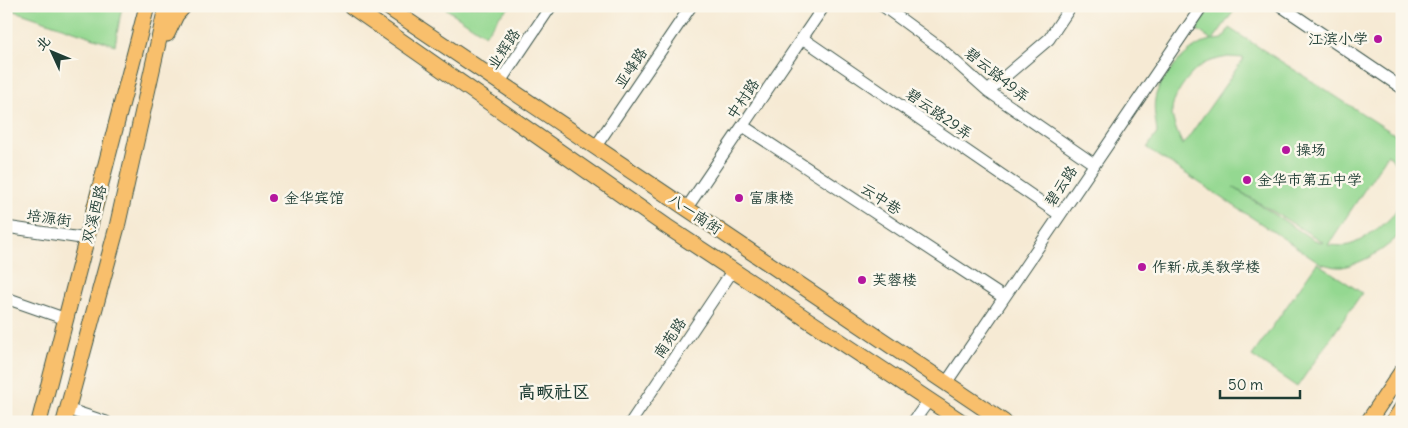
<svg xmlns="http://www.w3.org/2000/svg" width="1408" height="428" font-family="Delius,'LXGW WenKai TC',sans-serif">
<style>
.green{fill:#94d891;stroke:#5a8a62;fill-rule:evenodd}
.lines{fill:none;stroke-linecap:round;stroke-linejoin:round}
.minor-casing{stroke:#3f574c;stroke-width:13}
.major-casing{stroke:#3f574c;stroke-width:17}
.minor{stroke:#fff;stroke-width:11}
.major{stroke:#f8bf6c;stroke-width:15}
.poi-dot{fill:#b5179e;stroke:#fbf7ec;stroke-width:2}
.labels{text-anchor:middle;stroke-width:5;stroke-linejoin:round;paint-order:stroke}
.poi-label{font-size:15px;fill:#1f3d34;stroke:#fbf7ec;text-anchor:start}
.street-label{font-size:15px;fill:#1f3d34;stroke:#fbf7ec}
.quarter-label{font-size:18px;font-weight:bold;fill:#1f3d34;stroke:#fbf7ec}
</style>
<rect width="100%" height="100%" fill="#fbf7ec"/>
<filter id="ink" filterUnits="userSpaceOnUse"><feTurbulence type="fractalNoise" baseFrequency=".02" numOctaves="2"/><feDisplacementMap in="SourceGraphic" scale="10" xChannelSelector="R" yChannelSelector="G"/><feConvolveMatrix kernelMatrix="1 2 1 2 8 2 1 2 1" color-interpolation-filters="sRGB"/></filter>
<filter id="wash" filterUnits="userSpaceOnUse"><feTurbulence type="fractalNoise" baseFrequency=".0096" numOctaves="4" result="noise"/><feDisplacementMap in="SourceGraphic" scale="20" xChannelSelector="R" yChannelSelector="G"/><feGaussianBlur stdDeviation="1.12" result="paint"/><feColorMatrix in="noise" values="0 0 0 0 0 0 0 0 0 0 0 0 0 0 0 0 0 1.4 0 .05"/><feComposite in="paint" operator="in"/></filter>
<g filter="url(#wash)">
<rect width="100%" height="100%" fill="#f6ead4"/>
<path class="green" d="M 6,6 L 122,6 L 115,45 L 6,8 Z
M 442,6 L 511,6 L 501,14 L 485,35 Z
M 1211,6 L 1233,6 L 1236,8 L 1213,40 L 1223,39 L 1229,28 L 1402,139 L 1402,232 C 1387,249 1364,263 1342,267 C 1336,268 1328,265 1322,264 L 1147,148 L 1157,133 C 1156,122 1153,110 1155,99 C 1158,78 1191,43 1212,40 L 1196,29 ZM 1228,57 L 1244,58 L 1183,145 C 1178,135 1172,121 1172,111 C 1172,96 1190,73 1202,65 C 1210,60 1219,59 1228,57 ZM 1388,154 C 1402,169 1407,194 1395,212 C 1389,221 1380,227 1371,233 C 1363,239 1354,245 1343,246 C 1338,246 1333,245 1328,245 ZM 1233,187 L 1323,242 L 1323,243 L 1312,239 Z
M 1317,263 L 1362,293 L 1297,387 L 1252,356 Z"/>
</g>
<g filter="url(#ink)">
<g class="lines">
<g class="minor-casing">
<path id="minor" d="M 883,6 L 939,47 L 988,91 L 1094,164
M 1281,6 L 1402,88
M 802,38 L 1060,215
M 499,83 L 551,6
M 988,91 L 1049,39 L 1071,6
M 743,126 L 1003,297
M 596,146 L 691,6
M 686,209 L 824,6
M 6,227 L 88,239
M 6,298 L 66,319
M 946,383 L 1202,6
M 67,409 L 106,422
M 631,422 L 733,270
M 913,422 L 929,400"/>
</g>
<g class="major-casing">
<path id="major" d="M 351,6 L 666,226 L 962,422
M 386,6 L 1004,422
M 167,34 L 176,15 L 184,6
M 39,422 L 147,6
M 64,422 L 117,227 L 165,12 L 169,6
M 1368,422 L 1402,371
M 1393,422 L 1402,408"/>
</g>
<use href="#minor" class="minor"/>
<use href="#major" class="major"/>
</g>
</g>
<g class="poi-dot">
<circle cx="1378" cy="39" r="5"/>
<circle cx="1286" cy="150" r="5"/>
<circle cx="1247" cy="180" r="5"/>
<circle cx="274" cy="198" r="5"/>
<circle cx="739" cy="198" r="5"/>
<circle cx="1142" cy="267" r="5"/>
<circle cx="862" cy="280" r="5"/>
</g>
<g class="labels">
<g class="poi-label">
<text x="1368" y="44" text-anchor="end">江滨小学</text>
<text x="1296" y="155">操场</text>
<text x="1257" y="185">金华市第五中学</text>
<text x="284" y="203">金华宾馆</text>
<text x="749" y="203">富康楼</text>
<text x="1152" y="272">作新·成美教学楼</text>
<text x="872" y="285">芙蓉楼</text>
</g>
<g class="street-label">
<text transform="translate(504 49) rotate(-56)" y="5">业辉路</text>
<text transform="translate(631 68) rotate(-56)" y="5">亚峰路</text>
<text transform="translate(997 75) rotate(39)" y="5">碧云路49弄</text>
<text transform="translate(743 99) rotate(-56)" y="5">中村路</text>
<text transform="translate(939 114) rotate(35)" y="5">碧云路29弄</text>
<text transform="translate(1061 186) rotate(-56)" y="5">碧云路</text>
<text transform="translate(881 199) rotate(33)" y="5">云中巷</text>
<text transform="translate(94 214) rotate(-76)" y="5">双溪西路</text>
<text transform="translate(695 214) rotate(34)" y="5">八一南街</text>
<text transform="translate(49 218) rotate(8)" y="5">培源街</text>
<text transform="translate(670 338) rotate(-56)" y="5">南苑路</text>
</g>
<g class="quarter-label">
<text x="554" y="398">高畈社区</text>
</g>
</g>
<rect width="1408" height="428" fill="none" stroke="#fbf7ec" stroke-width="25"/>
<g transform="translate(52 52) rotate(314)" stroke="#fbf7ec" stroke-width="4" paint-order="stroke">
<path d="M0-4L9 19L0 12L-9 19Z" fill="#1f3d34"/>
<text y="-8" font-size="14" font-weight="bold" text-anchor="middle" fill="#1f3d34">北</text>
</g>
<path d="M1220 390v8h80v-8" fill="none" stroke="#1f3d34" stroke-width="2.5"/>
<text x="1228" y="390" font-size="15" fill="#1f3d34" stroke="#fbf7ec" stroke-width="4" paint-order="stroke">50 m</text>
</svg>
